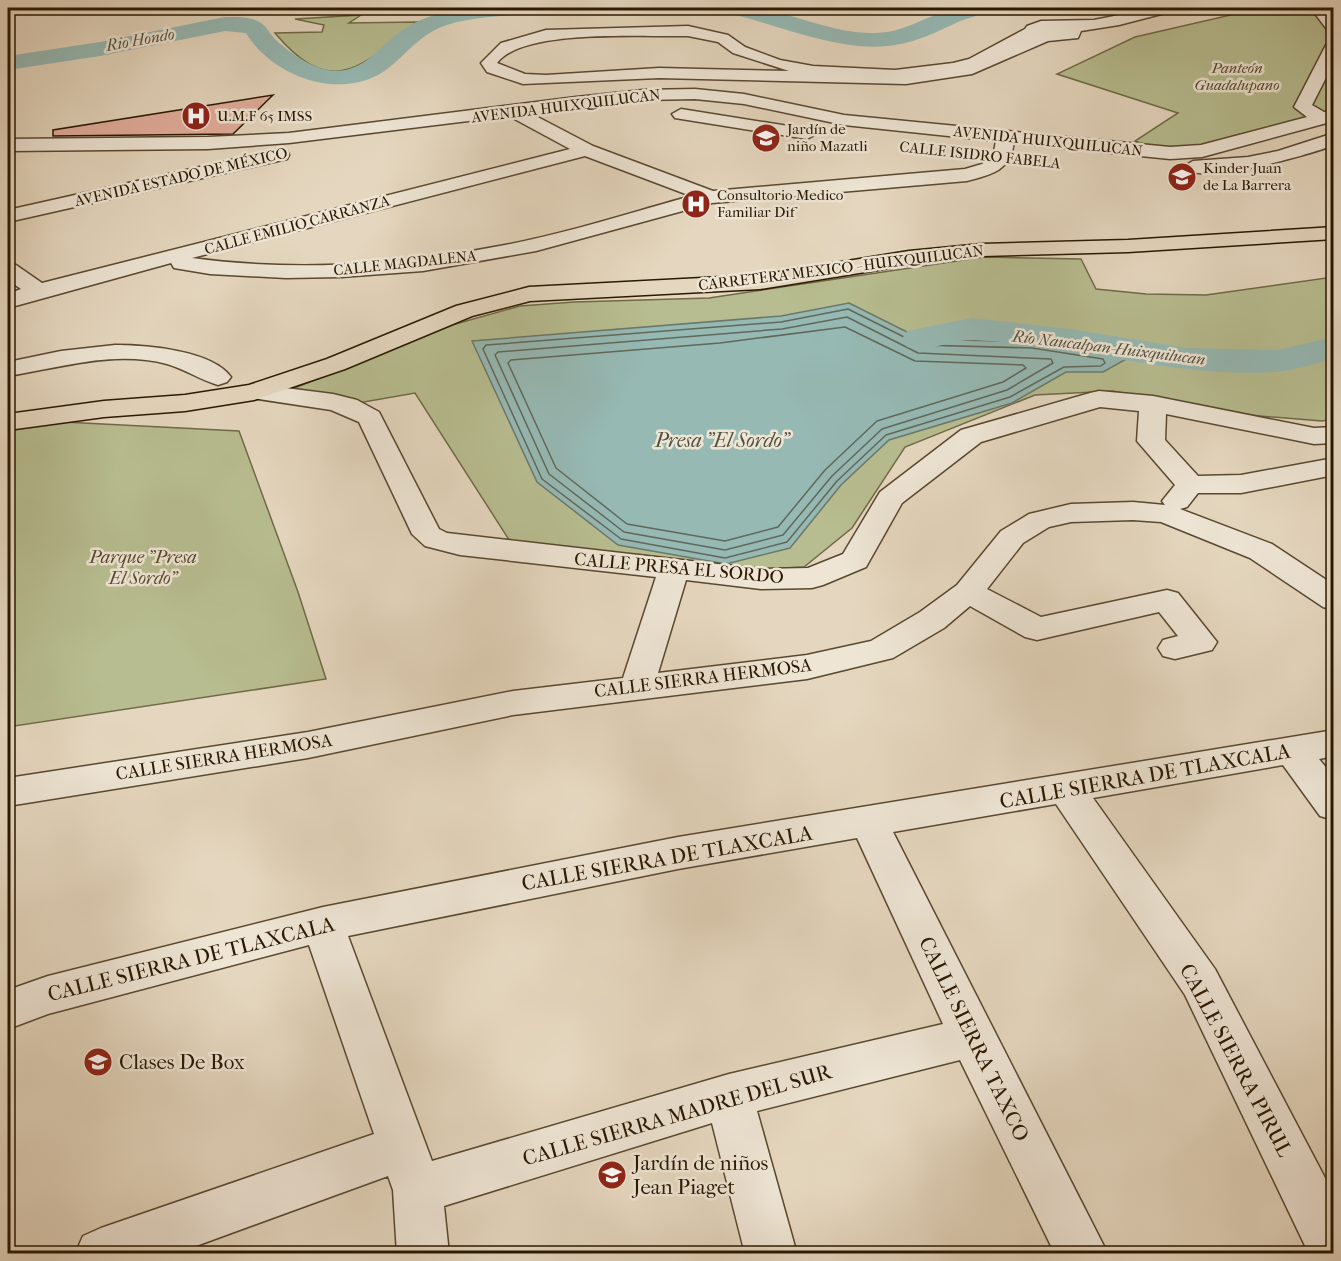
<svg xmlns="http://www.w3.org/2000/svg" width="1341" height="1261" font-family="'IM FELL French Canon',serif">
<style>
.green{fill:#b7bd90;stroke:#706a48;stroke-width:1.5}
.water{fill:#96b9b4;stroke:#6b796c;stroke-width:1.5}
.lines{fill:none;stroke-linecap:round;stroke-linejoin:round}
.shore{stroke:#60685a;stroke-width:1.5}
.river{fill:#96b9b4;fill-rule:evenodd}
.building{fill:#e1ad9c;stroke:#2a1800;stroke-width:1.5}
.minor-casing{stroke:#594830;stroke-width:3}
.major-casing{stroke:#2a1800;stroke-width:3}
.minor{fill:#eee5d5;fill-rule:evenodd}
.major{fill:#e5d7bf;fill-rule:evenodd}
.labels{text-anchor:middle;stroke-width:5;stroke-linejoin:round;paint-order:stroke}
.far-park-label{font-size:15px;font-style:italic;fill:#544a2b;stroke:#eee5d5}
.far-street-label{font-size:15px;fill:#2a1800;stroke:#eee5d5}
.far-poi-label{font-size:15px;fill:#2a1800;stroke:#eee5d5;text-anchor:start}
.far-water-label{font-size:16px;font-style:italic;fill:#50503f;stroke:#eee5d5}
.park-label{font-size:18px;font-style:italic;fill:#544a2b;stroke:#eee5d5}
.street-label{font-size:18px;fill:#2a1800;stroke:#eee5d5}
.water-label{font-size:20px;font-style:italic;fill:#50503f;stroke:#eee5d5}
.near-street-label{font-size:21px;fill:#2a1800;stroke:#eee5d5}
.near-poi-label{font-size:21px;fill:#2a1800;stroke:#eee5d5;text-anchor:start}
</style>
<rect width="100%" height="100%" fill="#e5d7bf"/>
<filter id="stains"><feTurbulence type="fractalNoise" baseFrequency=".00333" numOctaves="4"/><feColorMatrix values="0 0 0 0 .2 0 0 0 0 .09 0 0 0 0 .02 0 0 0 .5 -.17"/></filter>
<radialGradient id="worn" r=".72"><stop offset=".6" stop-color="#630" stop-opacity="0"/><stop offset="1" stop-color="#630" stop-opacity=".3"/></radialGradient>
<path class="green" d="M 1261,8 L 1333,8 L 1333,115 L 1170,153 L 1135,141 L 1178,113 L 1057,74 L 1135,37 Z
M 361,15 L 349,23 L 417,22 C 362,66 332,101 275,33 L 322,32 L 324,25 L 295,19 Z
M 984,257 L 1081,259 L 1096,289 L 1146,294 L 1206,295 L 1333,277 L 1333,419 L 1322,421 L 1234,414 L 1113,391 L 1035,395 L 905,447 L 852,528 L 804,567 L 767,569 L 513,546 L 415,393 L 358,403 L 287,391 L 452,325 L 520,306 L 574,302 L 709,298 Z
M 44,421 L 239,431 L 298,592 L 326,679 L 8,727 L 8,427 Z"/>
<path class="water" d="M 849,303 L 921,339 L 1033,342 L 1130,357 L 1103,372 L 1066,372 L 1012,403 L 889,440 L 841,485 L 790,548 L 726,564 L 618,545 L 537,482 L 472,341 L 781,316 Z"/>
<g class="lines">
<path class="shore" d="M 848,309 L 920,345 L 1032,348 L 1103,359 L 1105,363 L 1101,366 L 1064,367 L 1010,397 L 886,435 L 837,481 L 787,542 L 725,558 L 621,539 L 542,479 L 483,349 L 486,345 L 781,322 Z
M 847,317 L 918,353 L 1051,359 L 1053,363 L 1007,390 L 882,429 L 832,476 L 783,535 L 725,550 L 624,532 L 549,474 L 495,355 L 498,352 L 782,329 Z
M 845,327 L 915,361 L 1023,365 L 1026,368 L 1003,382 L 877,421 L 825,470 L 778,527 L 725,541 L 627,524 L 556,468 L 508,363 L 511,360 L 720,343 Z"/>
<path class="river" d="M 467,8 L 536,8 L 533,13 L 525,14 C 496,17 466,17 439,28 C 414,39 401,62 378,75 C 333,99 271,74 246,33 L 225,31 L 100,56 L 8,70 L 8,56 L 100,42 L 225,17 C 236,17 251,16 261,23 C 267,27 271,36 276,40 C 291,54 316,71 337,71 C 368,70 382,42 406,28 C 424,16 446,11 467,8 Z
M 725,8 C 779,2 822,34 874,33 C 904,33 924,17 952,9 C 963,5 978,7 989,8 C 983,16 965,18 956,23 C 936,32 917,42 895,45 C 845,54 778,25 728,13 Z
M 972,318 L 1071,329 L 1187,348 L 1277,350 L 1334,337 L 1334,359 C 1315,363 1294,371 1275,372 C 1174,378 1076,345 975,340 C 951,339 931,353 907,347 L 902,339 L 907,331 Z"/>
</g>
<path class="building" d="M 273,95 L 233,134 L 53,136 L 53,130 Z"/>
<g class="lines">
<g class="minor-casing">
<path id="minor" d="M 8,8 L 71,8 L 64,12 L 8,14 Z
M 1154,8 L 1175,8 L 1173,11 L 1119,25 L 1081,31 L 1078,38 L 1048,41 L 972,74 L 906,84 L 659,78 L 523,84 L 487,72 L 481,63 L 501,43 L 546,30 L 688,26 L 728,35 L 745,47 L 780,60 L 813,66 L 895,70 L 953,63 L 969,59 L 1025,29 L 1027,26 L 1041,21 L 1094,20 ZM 688,36 L 718,42 L 733,53 L 789,71 L 659,68 L 546,75 L 525,74 L 497,63 C 523,28 645,37 688,36 Z
M 1326,8 L 1334,8 L 1334,33 L 1329,32 L 1316,15 Z
M 1334,40 L 1334,62 L 1312,105 L 1324,112 L 1334,110 L 1334,121 L 1202,157 L 1170,159 L 1014,143 C 1009,171 993,174 967,181 L 712,203 L 536,251 L 423,271 L 341,277 L 286,278 L 210,274 L 174,268 L 171,263 L 8,308 L 8,294 L 21,289 L 8,280 L 8,263 L 16,265 L 42,283 L 570,149 L 509,116 L 289,143 L 208,149 L 8,151 L 8,139 L 208,137 L 289,133 L 576,97 L 643,90 L 695,89 L 744,94 L 844,115 L 1170,147 L 1201,145 L 1307,117 L 1294,107 L 1326,45 ZM 695,99 L 744,104 L 844,125 L 996,141 L 993,157 L 982,164 L 965,169 L 713,191 L 593,146 L 530,113 L 643,100 ZM 585,156 L 691,196 C 629,213 568,233 505,245 C 403,265 295,272 192,258 Z
M 681,109 L 807,129 L 816,134 L 807,139 L 675,118 L 672,114 Z
M 1334,133 L 1334,145 C 1312,154 1197,187 1183,167 L 1193,161 L 1248,157 L 1278,151 Z
M 280,149 L 287,151 L 289,155 L 287,159 L 8,222 L 8,210 Z
M 115,345 C 145,345 212,350 231,377 L 227,382 L 218,385 C 200,380 185,369 167,364 C 114,350 59,368 8,376 L 8,362 L 61,351 Z
M 254,384 L 333,394 L 357,400 L 379,412 L 439,529 L 447,533 L 761,569 L 808,568 L 843,554 L 880,492 L 961,430 L 1090,393 L 1099,391 L 1153,396 L 1314,428 L 1334,427 L 1334,443 L 1314,444 L 1166,414 L 1165,440 L 1198,476 L 1241,475 L 1334,458 L 1334,475 L 1241,493 L 1198,493 L 1187,507 L 1180,509 L 1272,544 L 1334,585 L 1334,610 L 1323,607 L 1250,558 L 1161,522 L 1133,520 L 1071,522 L 1049,527 L 1023,543 L 987,589 L 1041,617 L 1167,590 L 1178,593 L 1217,642 L 1212,650 L 1175,659 L 1163,656 L 1158,648 L 1163,640 L 1178,636 L 1159,612 L 1037,640 L 1025,637 L 970,606 L 944,628 L 893,658 L 807,679 L 513,715 L 308,758 L 8,806 L 8,778 L 308,732 L 513,691 L 623,678 L 656,577 L 460,555 L 425,546 L 412,534 L 359,422 L 331,410 L 245,397 L 241,392 L 245,387 ZM 1100,407 L 1139,411 L 1137,441 L 1175,485 L 1162,501 L 1165,505 L 1133,502 L 1071,504 L 1029,514 L 1001,531 L 957,585 L 920,612 L 871,641 L 807,655 L 658,673 L 686,580 L 761,589 L 812,588 L 823,585 L 866,567 L 902,503 L 981,442 Z
M 1334,730 L 1334,756 L 1319,759 L 1334,777 L 1334,820 L 1320,816 L 1283,765 L 1093,798 L 1215,969 L 1334,1195 L 1334,1254 L 1309,1254 L 1185,995 L 1056,804 L 893,832 L 1108,1254 L 1055,1254 L 960,1060 L 757,1111 L 797,1254 L 745,1254 L 712,1123 L 444,1206 L 449,1254 L 397,1254 L 393,1190 L 388,1176 L 174,1254 L 75,1254 L 83,1236 L 101,1228 L 374,1134 L 309,945 L 48,1014 L 8,1029 L 8,990 L 48,976 L 323,907 L 678,837 ZM 857,838 L 943,1024 L 729,1074 L 432,1161 L 348,936 L 678,869 Z"/>
</g>
<g class="major-casing">
<path id="major" d="M 1334,227 L 1334,239 L 1128,252 L 982,256 L 909,265 L 760,289 L 530,301 L 472,316 L 345,369 L 254,400 L 185,411 L 104,417 L 8,430 L 8,414 L 104,401 L 185,395 L 249,385 L 327,359 L 456,306 L 529,287 L 760,275 L 909,251 L 982,244 L 1128,240 Z"/>
</g>
<use href="#minor" class="minor"/>
<use href="#major" class="major"/>
</g>
<defs>
<g id="hospital-disc" transform="scale(1.5)"><circle r="9.5" fill="#8f2418" stroke="#eee5d5"/><path d="M-5-5h3v3.5h4V-5h3V5h-3V1.5h-4V5h-3Z" fill="#fff"/></g>
<g id="school-disc" transform="scale(1.5)"><circle r="9.5" fill="#8f2418" stroke="#eee5d5"/><path d="M0-5L7-2L0 1L-7-2ZM-4 1L0 2.5L4 1V4Q0 6-4 4Z" fill="#fff"/></g>
</defs>
<g fill-rule="evenodd">
<use href="#hospital-disc" x="196" y="116"/>
<use href="#school-disc" x="766" y="138"/>
<use href="#school-disc" x="1182" y="177"/>
<use href="#hospital-disc" x="696" y="204"/>
<use href="#school-disc" x="98" y="1062"/>
<use href="#school-disc" x="612" y="1175"/>
</g>
<g class="labels">
<g class="far-park-label">
<text x="1237" y="73">Panteón<tspan x="1237" dy="17">Guadalupano</tspan></text>
</g>
<g class="far-street-label">
<text transform="translate(566 106) rotate(-7)" y="5">AVENIDA HUIXQUILUCAN</text>
<text transform="translate(1048 141) rotate(6)" y="5">AVENIDA HUIXQUILUCAN</text>
<text transform="translate(980 155) rotate(6)" y="5">CALLE ISIDRO FABELA</text>
<text transform="translate(181 177) rotate(-13)" y="5">AVENIDA ESTADO DE MÉXICO</text>
<text transform="translate(297 225) rotate(-15)" y="5">CALLE EMILIO CARRANZA</text>
<text transform="translate(405 263) rotate(-6)" y="5">CALLE MAGDALENA</text>
<text transform="translate(841 268) rotate(-7)" y="5">CARRETERA MEXICO - HUIXQUILUCAN</text>
</g>
<g class="far-poi-label">
<text x="217" y="121">U.M.F 65 IMSS</text>
<text x="787" y="134">Jardín de<tspan x="787" dy="17">niño Mazatli</tspan></text>
<text x="1203" y="173">Kinder Juan<tspan x="1203" dy="17">de La Barrera</tspan></text>
<text x="717" y="200">Consultorio Medico<tspan x="717" dy="17">Familiar Dif</tspan></text>
</g>
<g class="far-water-label">
<text transform="translate(140 39) rotate(-10)" y="6">Rio Hondo</text>
<text transform="translate(1109 347) rotate(7)" y="6">Río Naucalpan-Huixquilucan</text>
</g>
<g class="park-label">
<text x="143" y="563">Parque "Presa<tspan x="143" dy="21">El Sordo"</tspan></text>
</g>
<g class="street-label">
<text transform="translate(679 568) rotate(5)" y="6">CALLE PRESA EL SORDO</text>
<text transform="translate(703 678) rotate(-7)" y="6">CALLE SIERRA HERMOSA</text>
<text transform="translate(224 757) rotate(-9)" y="6">CALLE SIERRA HERMOSA</text>
</g>
<g class="water-label">
<text x="722" y="447">Presa "El Sordo"</text>
</g>
<g class="near-street-label">
<text transform="translate(1145 776) rotate(-10)" y="7">CALLE SIERRA DE TLAXCALA</text>
<text transform="translate(667 858) rotate(-10)" y="7">CALLE SIERRA DE TLAXCALA</text>
<text transform="translate(191 959) rotate(-14)" y="7">CALLE SIERRA DE TLAXCALA</text>
<text transform="translate(974 1039) rotate(64)" y="7">CALLE SIERRA TAXCO</text>
<text transform="translate(1236 1060) rotate(62)" y="7">CALLE SIERRA PIRUL</text>
<text transform="translate(677 1115) rotate(-16)" y="7">CALLE SIERRA MADRE DEL SUR</text>
</g>
<g class="near-poi-label">
<text x="119" y="1069">Clases De Box</text>
<text x="633" y="1170">Jardín de niños<tspan x="633" dy="24">Jean Piaget</tspan></text>
</g>
</g>
<rect width="1341" height="1261" fill="none" stroke="#e5d7bf" stroke-width="30"/>
<rect x="9" y="9" width="1323" height="1243" fill="none" stroke="#2a1800" stroke-width="3"/>
<rect x="15" y="15" width="1311" height="1231" fill="none" stroke="#2a1800" stroke-width="1.5"/>
<rect width="100%" height="100%" filter="url(#stains)"/>
<rect width="100%" height="100%" fill="url(#worn)"/>
</svg>
